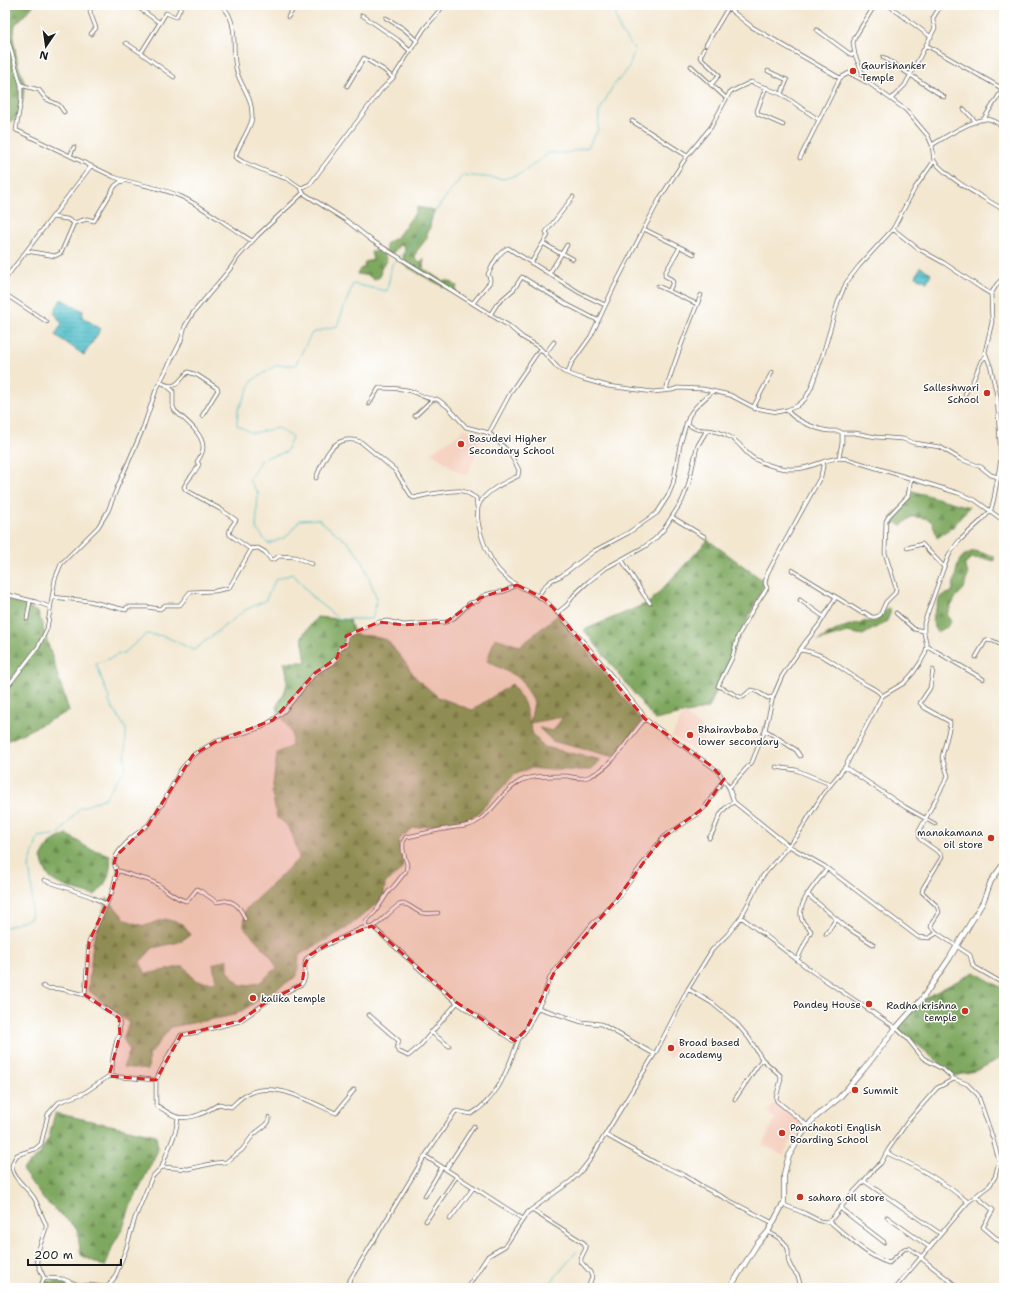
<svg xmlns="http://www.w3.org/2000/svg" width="1009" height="1293" font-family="'Shantell Sans',sans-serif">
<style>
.built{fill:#f6d2c3}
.forest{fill:url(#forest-firs);stroke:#4d623d}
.water{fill:url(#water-rules);stroke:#376e73}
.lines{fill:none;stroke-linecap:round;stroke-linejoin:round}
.stream{stroke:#52c0ca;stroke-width:1}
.street-casing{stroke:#67635b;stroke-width:4.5}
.secondary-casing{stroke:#67635b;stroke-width:6}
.street{stroke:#fff;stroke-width:3}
.secondary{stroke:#fff;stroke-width:4.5}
.marked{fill:#d62828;fill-opacity:0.2;stroke:#d62828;stroke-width:3;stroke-dasharray:8 5;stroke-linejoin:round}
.poi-dot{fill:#c8321e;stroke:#fff;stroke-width:1.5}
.labels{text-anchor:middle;stroke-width:3;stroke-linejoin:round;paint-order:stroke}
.poi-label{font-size:10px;fill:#1c1c1c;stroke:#fff;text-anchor:start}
</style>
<defs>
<pattern id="forest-firs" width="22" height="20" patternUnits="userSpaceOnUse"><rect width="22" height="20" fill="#7ea75e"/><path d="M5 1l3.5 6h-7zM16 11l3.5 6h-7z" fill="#66874d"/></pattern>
<pattern id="water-rules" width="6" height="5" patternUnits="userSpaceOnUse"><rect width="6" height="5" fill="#52c0ca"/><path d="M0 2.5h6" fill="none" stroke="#47a4ad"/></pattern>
</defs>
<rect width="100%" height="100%" fill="#fff"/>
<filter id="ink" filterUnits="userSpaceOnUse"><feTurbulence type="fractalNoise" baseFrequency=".025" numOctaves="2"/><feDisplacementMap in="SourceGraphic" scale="8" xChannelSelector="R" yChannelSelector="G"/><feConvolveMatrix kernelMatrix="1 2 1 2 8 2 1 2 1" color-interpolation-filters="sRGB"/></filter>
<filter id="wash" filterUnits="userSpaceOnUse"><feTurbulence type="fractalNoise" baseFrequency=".012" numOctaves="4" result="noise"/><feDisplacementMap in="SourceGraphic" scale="16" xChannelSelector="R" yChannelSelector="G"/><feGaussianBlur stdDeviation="0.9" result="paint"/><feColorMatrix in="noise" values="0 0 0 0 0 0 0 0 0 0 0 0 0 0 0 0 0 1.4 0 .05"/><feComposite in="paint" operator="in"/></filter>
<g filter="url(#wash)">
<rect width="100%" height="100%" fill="#f3e7d0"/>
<path class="built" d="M 464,428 L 481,437 L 468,475 L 461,474 L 431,452 L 459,434 Z
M 684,714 L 709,733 L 694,752 L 672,736 Z
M 672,1037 L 681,1044 L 670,1059 L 661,1051 Z
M 774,1103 L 794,1115 L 802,1122 L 783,1155 L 762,1145 L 775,1119 L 768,1112 Z"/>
<path class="forest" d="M 5,5 L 34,5 L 15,25 L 13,39 L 18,65 L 25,84 L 22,103 L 17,118 L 5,124 Z
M 417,207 L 434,210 C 433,217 430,221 430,228 L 426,233 L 428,237 L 416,252 L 415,259 L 420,263 L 424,258 L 423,269 L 427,271 L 442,281 L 449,281 L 457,286 L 455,293 L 405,266 L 402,263 L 405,250 L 402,243 L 397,248 L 391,255 L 386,253 L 386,243 L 397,237 L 415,213 Z
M 380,249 L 385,256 L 387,262 L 385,264 L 383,264 L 381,269 L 380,277 L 373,280 L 370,276 L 357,274 L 360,269 L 365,267 L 364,265 L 365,262 L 373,260 L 371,252 L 377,251 Z
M 909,490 L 969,507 L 953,527 L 937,538 C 932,518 932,518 911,517 L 901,526 L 890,518 L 911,497 Z
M 708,540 L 765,582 L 736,644 L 709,708 L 655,720 L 584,630 L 650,602 Z
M 974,551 L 994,556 L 994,561 L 987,559 L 971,558 L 964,565 L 967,570 L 968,576 L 966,580 L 964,589 L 956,597 L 947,614 L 951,622 L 947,627 L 937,632 L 932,620 L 940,597 L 946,594 L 952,592 C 953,585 955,579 956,573 C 959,559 960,556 974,551 Z
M 5,598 L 38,612 L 69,711 L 7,741 L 5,740 Z
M 889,607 L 891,611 L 887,621 L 863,635 L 847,632 L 818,641 C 829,633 843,626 858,623 C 864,621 871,622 877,621 Z
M 559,614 L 642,722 L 614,757 L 552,741 L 539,728 L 553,731 L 563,717 L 530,723 L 534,702 L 521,679 L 487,661 L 495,638 L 520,646 Z
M 317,617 L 349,620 L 355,635 L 371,636 L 387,640 L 404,661 L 416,678 L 438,697 L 472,710 L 512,684 L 524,703 L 533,735 L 545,747 L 601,760 L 590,770 L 550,770 L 530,768 L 514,775 L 477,814 L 463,821 L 413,828 L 398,840 C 406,866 407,868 385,883 L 384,898 L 347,928 L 299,955 L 297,976 L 235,1015 L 171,1027 L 149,1055 L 148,1070 L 123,1067 L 130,1051 L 123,1038 L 129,1023 L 88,990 L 93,942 L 107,898 L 126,920 L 144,926 L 165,919 L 183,924 L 190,935 L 179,942 L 153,948 L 140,962 L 146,974 L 184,966 L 195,981 L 216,982 L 213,964 L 228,959 L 228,971 L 241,986 L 259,983 L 277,968 L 271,957 L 244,927 L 245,910 L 299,858 C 295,843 293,826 277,818 L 272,792 L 277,753 L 291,746 L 292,734 L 276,707 C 287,690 290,682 284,662 L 306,662 L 302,636 Z
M 67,834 L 88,848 L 110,855 C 112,870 107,885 95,895 C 86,894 56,885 50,878 C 46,873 43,864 41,858 C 49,842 51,841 67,834 Z
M 974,972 L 1004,989 L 1004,1056 L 978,1070 L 954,1076 L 897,1027 L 918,1002 Z
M 55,1113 L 156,1135 L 158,1150 L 130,1207 L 123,1228 L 113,1245 L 105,1267 L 81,1255 L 77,1230 L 63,1216 L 44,1200 L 22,1170 L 40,1154 L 49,1137 Z
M 44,1281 L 57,1282 L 80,1288 L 95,1288 L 42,1288 Z"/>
<path class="water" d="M 920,267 L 931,273 L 927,282 L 916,277 Z
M 61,299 L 83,311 L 82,317 L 101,329 L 84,355 L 55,335 L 62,324 L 54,312 Z"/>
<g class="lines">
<path class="stream" d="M 5,926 L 7,927 L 31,918 L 32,888 L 29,866 L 38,837 L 59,834 L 79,809 L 105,798 L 125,768 L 126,729 L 109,702 L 109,698 L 96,664 L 125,652 L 146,634 L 164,636 L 194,650 L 245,610 L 265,601 L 276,579 L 293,574 L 314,599 L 339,619 L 372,619 L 377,599 L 363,562 L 350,544 L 318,519 L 300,520 L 286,537 L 268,544 L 256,528 L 258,493 L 249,480 L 261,459 L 286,452 L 292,437 L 278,428 L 252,433 L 237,425 L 238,410 L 253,380 L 277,365 L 295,365 L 312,333 L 337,326 L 353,284 L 387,291 L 392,264 L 412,245 L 426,223 L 463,175 L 504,179 L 522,173 L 549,153 L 566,153 L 588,147 L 598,130 L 599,112 L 613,86 L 628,69 L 635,50 L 621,32 L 616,18 L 617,5
M 546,1288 L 577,1251"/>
</g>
</g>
<g filter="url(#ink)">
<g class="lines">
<g class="street-casing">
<path id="street" d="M 91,5 L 90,12 L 96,28 L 91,34
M 728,5 L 728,8 L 752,27 L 840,78 L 849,73 L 868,83
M 888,5 L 931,37
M 136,6 L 160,23
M 362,15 L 398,40 L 410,51
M 288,17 L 296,5
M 386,18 L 404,29 L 417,41
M 817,30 L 850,54 L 855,55
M 5,43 L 9,43 L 21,85 L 21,100 L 16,130 L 114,177 C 136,185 161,187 182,197 C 207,209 229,227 252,241
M 126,43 L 141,53 L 166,13 L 176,17 L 182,5
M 706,45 L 728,8
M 926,45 L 1003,89 L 983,120
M 704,49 L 700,57 L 719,75 L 711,85
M 141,53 L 174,77
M 883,57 L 944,97
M 691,66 L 726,98
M 768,71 L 787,80 L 781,94
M 21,85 L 39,90 L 46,99 L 59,105 L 64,112
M 347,86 L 364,58 L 384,70 L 393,78
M 766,87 L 757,111 L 758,114 L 783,125
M 891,99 L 905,85 L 935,28 L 933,21 L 933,18 L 941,5
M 964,109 L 976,122
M 632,121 L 687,156
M 932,145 C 943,138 974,119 987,119 C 993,119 999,124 1004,127
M 70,156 L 74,147
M 800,158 L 819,120
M 934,161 C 953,183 980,195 1004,210
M 301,188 L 310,184 L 381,90 L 393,78 L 424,29 L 444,5
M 303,193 L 347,221 L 371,240 L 509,326 L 522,337 L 539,347 L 558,368 L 564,372 L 583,379 L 608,386 L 653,392 L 672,390 L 678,388 L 703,389 L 730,395 L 755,408 L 777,412 L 787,410 L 797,406 L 805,399 L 811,388 L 823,354 L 838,302 L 846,283 L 859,266 L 893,229 L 915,188 L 934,161 L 932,145 L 928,136 L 906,110 L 870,84 L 862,72 L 855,55 L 853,43 L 855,37 L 875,5
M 52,217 L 67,219 L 74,223
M 644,229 L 694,254
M 893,229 L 917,248 L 944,263 L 981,288 L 991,294
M 543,243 L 561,254
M 27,251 L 55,256 L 61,253 L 74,223 L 87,219 L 94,221 L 115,186 L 120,182 L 124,181
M 562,253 L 573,259
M 531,263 L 548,235 L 546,232 L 573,197
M 549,274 L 567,245
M 5,279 L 91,166
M 658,286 L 697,304
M 669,291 L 673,282 L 671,279 L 665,276 L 665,273 L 680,247
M 5,294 L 47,322
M 473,303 L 490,282 L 490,279 L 488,274 C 493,265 498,252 508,248 L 580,293 L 605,305
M 490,315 L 497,304 L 514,289 L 522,277 L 566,304 L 597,320
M 540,349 L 512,390 L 489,433 L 509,452 L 519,470 L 518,476 C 506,482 489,489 481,501 C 471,514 485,549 493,562 C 496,568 503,575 509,580 C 524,591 539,593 552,607 C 584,640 612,677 641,712 L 645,719 L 653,725 L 718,771 L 729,788 L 734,802 L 789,846 L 824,866 L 918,937 L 929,938 L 937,933
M 545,354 L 554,342
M 568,373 L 571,364 L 591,336 L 614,287 L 660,198 L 687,156 L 711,127 L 730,92 L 751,82 L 781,94 L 819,120 L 840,78
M 160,382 C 177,391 177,382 188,372 L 197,375 L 217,388 L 218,390 L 202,416
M 166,385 L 173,391 L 173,407 L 175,411 C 184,419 204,434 203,448 C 203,453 200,457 197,462 L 199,464 C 197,471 188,478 184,487 L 186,490 L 220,509 L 236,520 C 233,525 228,529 230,535 L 250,549 L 258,548 L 265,552 L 271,560 L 275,559 L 279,556 L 295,557 L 312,564
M 666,390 C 675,358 688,327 701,295
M 713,391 C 705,399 685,413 688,424 C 696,432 704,429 714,431 C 718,432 724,434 728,436 C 736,439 742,448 748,454 C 757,463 782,470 794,469 C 813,469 828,455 847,459 L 958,493 L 975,500 L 1004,521
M 965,394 L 968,389 L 971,386 L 981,361 L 986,356
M 369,404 L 379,388 C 389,388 398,388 407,390 C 417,392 427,401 437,399 L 448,407 L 466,427 L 489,433
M 755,409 L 754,406 L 772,372
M 787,410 C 793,420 818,430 830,431 C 833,431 836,431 839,431 L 842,433
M 415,416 L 432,400
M 839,457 L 842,443 L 842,433 L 855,433 L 876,437 L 903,439 L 914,443 L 940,447 L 960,459 L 981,467 L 991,475 L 998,477
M 316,478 C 324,457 334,432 361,442 L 395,470 L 412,497 L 414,498 C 423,495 453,490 462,491 C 467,492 471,495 476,498 L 477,507
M 672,517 L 705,537
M 907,548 L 922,544 L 944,567
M 622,560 L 644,595 L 650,603
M 792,570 L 862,613 L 864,612 C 871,616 872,620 880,615 L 886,602 L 895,593 L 896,588 L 885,553 L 886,521 L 889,516 L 908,496 L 911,478
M 5,594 L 36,602 L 50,607
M 538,596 L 545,586 L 552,580 L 561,576 L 594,551 L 628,533 L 657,513 L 668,496 L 673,484 L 680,445 L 687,421
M 52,597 L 89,601 L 126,610 L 127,607 L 147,607 L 160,609 L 165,605 L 180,605 L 190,592 L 215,591 L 229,588 L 252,548
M 800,600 L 824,617
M 557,613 L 567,605 L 574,595 L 588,582 L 606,568 L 644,547 L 655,539 L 664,529 L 682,501 L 688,486 L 697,447 L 707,430
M 896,613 L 914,629 L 924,631
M 27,619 L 30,601
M 927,646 L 983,679
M 800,650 C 827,653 840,669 862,682 C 869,687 878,689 882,696
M 976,657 L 986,640 L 993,641 L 1004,646
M 933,670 L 930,688 L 920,703 L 925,708 L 950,722 L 950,725 L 942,757 L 948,776 L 919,831 L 920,839 L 941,854 L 942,857 L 923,888 L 922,892 L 937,906 L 939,912 L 932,923 L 931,927 L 937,933 L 970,955 L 973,966 L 1004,984
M 5,690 L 38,647 L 47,629 L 55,579 L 61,564 L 98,527 L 108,511 L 117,488 L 142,431 L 156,390 L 181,341 L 185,326 L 193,313 L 230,269 L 238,257 L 258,235 L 303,193 L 301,188 L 288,179 L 270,173 L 243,162 L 235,157 C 238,146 252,126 252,118 C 253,97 242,89 237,72 C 231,54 238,33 229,15 C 227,11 224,8 222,5
M 773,697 L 768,698 L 756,691 L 751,690 L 743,697 L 740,697 L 718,686 L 732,658 L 738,636 L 752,611 L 767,588 L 765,583 L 767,574 L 821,476 L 824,461
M 765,730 L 796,750 L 800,756
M 776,767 L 796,770 L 830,784
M 845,767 L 905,807 L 935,824
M 729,788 L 752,762 L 765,730 L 773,697 L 782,676 L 804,644 L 819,625 L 836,597
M 709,838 C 720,824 715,812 734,802
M 117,872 L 120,871 C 130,876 142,877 153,882 C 164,887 173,898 186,901 L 189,899 L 197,889 L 199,890 L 217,902 C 220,902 224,900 227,901 C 236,902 242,911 245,919
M 44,880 L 92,897 L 106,904
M 807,894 L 846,927 L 873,944
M 741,917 L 813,972 L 896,1028 L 906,1037 L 923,1058 L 944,1070 L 954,1079 L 967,1084 L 978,1095 L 993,1139 L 999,1161 L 995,1177 L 990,1185 L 968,1202 L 895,1288
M 373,927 C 381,922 394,907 399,905 C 408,901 414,911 422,913 C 427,914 432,913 438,913
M 365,928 L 366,921 L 375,912 L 389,891 L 394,886 L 406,871 L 407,865 L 403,850 L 403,842 L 406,837 C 419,835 432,831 445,829 C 457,826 469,828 479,820 C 494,810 503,791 519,782 C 530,775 553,776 567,776 C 574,777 581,780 588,777 C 614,767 627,739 645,719
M 826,934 L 836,919
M 797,960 L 811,931 C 809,928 805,925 803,922 C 793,906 818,881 827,869
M 43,986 L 46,988 L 61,989 L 85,995
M 688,989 L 712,1003 L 737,1024 L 749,1038 L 762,1059 L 780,1075 L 781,1079 L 776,1098 L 777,1101 L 808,1126
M 538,1008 L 582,1022 L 601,1024 L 654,1054
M 369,1015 L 399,1041 L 397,1048 L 398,1051 L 408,1056 L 420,1046 L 457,1003
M 431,1032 L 449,1046
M 109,1076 L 112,1070 L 113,1056 L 117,1039 L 120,1035 L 119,1018 L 85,995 L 89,942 L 112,892 L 117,872 L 114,863 L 116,856 L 120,850 L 131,838 L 148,825 L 163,803 L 180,771 L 193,755 L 215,742 L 262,727 L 273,720 L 284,711 L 315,673 L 330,664 L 337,658 L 340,648 L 346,645 L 346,636 L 379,622 L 387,621 L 404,625 L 446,622 L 454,618 L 470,603 L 478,601 C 483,592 497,593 505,591 C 509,589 513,587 517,585
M 354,1090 L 336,1113 C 309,1102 275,1079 245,1095 C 240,1098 236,1103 231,1107 L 219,1104 C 208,1111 193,1120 178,1117 C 171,1116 163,1109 156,1105 L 156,1080 L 169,1054 L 181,1035 L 198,1032 L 240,1021 L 268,1001 L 302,984 L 305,978 L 305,964 L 306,959 L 318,949 L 362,928 L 373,927 L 456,1002 L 512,1040 L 515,1041 L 519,1039 L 526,1030 L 543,998 L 550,977 L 556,969 L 593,923 L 601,917 L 617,899 L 652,851 L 665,836 L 698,814 L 705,807 L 724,779
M 735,1099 L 762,1059
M 606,1135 L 656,1163 L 684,1175 L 703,1187 L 773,1223
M 887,1153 C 915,1165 944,1182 968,1202
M 425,1156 L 523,1219
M 999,1161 L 1004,1155
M 162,1167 C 167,1149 177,1136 178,1117
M 446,1169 L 474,1126
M 864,1181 L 941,1234
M 425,1196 L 442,1167
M 976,1196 L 993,1210 L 983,1227 L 1004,1245
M 784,1205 L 804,1213 L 820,1221 L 826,1222 L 831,1220 L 849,1197 L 864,1181 L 871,1172 L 881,1163 L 888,1150 L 908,1121 L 937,1088 L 954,1079
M 840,1208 L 884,1242
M 532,1210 L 584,1243 L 586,1248 L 581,1258 L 581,1262 L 590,1272 L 592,1277 L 588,1288
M 887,1217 L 929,1247
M 450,1219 L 474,1187
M 426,1221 L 457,1176
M 829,1221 C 846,1235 868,1257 889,1263 L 904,1249 L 909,1248 L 922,1257
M 768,1232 C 776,1236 786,1241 788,1250 C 789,1254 787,1259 789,1263 C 793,1274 800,1272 800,1288
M 921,1258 L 959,1288
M 44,1278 L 63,1279 L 80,1286 L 89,1285 L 106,1287 L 108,1286 L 115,1277 L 126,1249 L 135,1218 L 152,1177 L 162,1167 L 188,1169 L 215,1163 L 226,1162 L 242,1150 L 253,1135 L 267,1124 L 269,1121 L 269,1117
M 40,1288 L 44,1278 L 40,1269 L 36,1257 L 46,1228 L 46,1224 C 41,1216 39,1206 34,1198 C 28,1188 13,1179 12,1167 C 12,1163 15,1158 17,1155 L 35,1149 L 41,1144 L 48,1114 L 59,1102 L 84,1093 L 109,1076 L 156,1080
M 345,1288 L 425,1156 L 455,1112 L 457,1111 L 471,1114 C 500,1097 507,1069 519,1039
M 467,1288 L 488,1256 L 505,1246 L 528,1212 L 571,1181 L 582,1170 L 589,1161 L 657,1050 L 688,989 L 712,950 L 728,934 L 741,917 L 762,877 L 797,836 L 823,794 L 845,767 L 882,696 L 904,683 L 913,673 L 920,663 L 925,654 L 927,646 L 924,633 L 924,623 L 944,567 L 950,553 L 959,541 L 982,520 L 991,510 L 994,498 L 1001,459 L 997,396 L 991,368 L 985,352 L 992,322 L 991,294 L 997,284 L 1004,277
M 1003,1288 L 1004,1286"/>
</g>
<g class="secondary-casing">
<path id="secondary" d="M 730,1288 L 757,1244 L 768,1232 L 782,1206 L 784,1205 L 784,1176 L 786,1166 L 789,1156 L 800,1137 L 811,1122 L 817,1116 L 839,1098 L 864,1069 L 896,1028 L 922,999 L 949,959 L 983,902 L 991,881 L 1002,866 L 1004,861"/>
</g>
<use href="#street" class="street"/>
<use href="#secondary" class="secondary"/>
</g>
</g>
<path class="marked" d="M 517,585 L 545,599 L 556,611 L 645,719 L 710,765 L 724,779 L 705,807 L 665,836 L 652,851 L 617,899 L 556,969 L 526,1030 L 515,1041 L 456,1002 L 372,926 L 335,940 L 310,955 L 305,964 L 302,984 L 268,1001 L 240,1021 L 181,1035 L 156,1080 L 109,1076 L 120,1035 L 119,1018 L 85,995 L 89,942 L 112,892 L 117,872 L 114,863 L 116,856 L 148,825 L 193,755 L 215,742 L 273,720 L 315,673 L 337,658 L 340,648 L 346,645 L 346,636 L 379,622 L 404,625 L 446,622 L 480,598 Z"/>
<g class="poi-dot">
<circle cx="853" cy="71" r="4"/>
<circle cx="987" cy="393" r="4"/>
<circle cx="461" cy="444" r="4"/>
<circle cx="690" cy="735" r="4"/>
<circle cx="991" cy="838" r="4"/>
<circle cx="253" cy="998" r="4"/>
<circle cx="869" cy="1004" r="4"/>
<circle cx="965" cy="1011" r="4"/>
<circle cx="671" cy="1048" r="4"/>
<circle cx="855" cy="1090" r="4"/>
<circle cx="782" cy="1133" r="4"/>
<circle cx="800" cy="1197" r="4"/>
</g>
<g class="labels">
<g class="poi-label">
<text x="861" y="69">Gaurishanker<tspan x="861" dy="12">Temple</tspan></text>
<text x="979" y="391" text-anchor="end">Salleshwari<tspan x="979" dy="12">School</tspan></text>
<text x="469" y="442">Basudevi Higher<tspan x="469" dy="12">Secondary School</tspan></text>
<text x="698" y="733">Bhairavbaba<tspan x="698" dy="12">lower secondary</tspan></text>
<text x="983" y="836" text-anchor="end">manakamana<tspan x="983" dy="12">oil store</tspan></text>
<text x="261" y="1002">kalika temple</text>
<text x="861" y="1008" text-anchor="end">Pandey House</text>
<text x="957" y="1009" text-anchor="end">Radha krishna<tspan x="957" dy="12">temple</tspan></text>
<text x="679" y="1046">Broad based<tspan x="679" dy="12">academy</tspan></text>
<text x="863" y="1094">Summit</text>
<text x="790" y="1131">Panchakoti English<tspan x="790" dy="12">Boarding School</tspan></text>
<text x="808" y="1201">sahara oil store</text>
</g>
</g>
<rect width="1009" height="1293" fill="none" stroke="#fff" stroke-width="20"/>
<g transform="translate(46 46) rotate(193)" stroke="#ffffff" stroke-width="3" paint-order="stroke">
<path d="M0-3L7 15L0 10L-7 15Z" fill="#1c1c1c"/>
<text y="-6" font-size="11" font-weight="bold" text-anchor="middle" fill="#1c1c1c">N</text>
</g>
<path d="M28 1259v6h93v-6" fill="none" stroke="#1c1c1c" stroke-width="2"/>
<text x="34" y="1259" font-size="12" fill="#1c1c1c" stroke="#ffffff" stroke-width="3" paint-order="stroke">200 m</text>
</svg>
